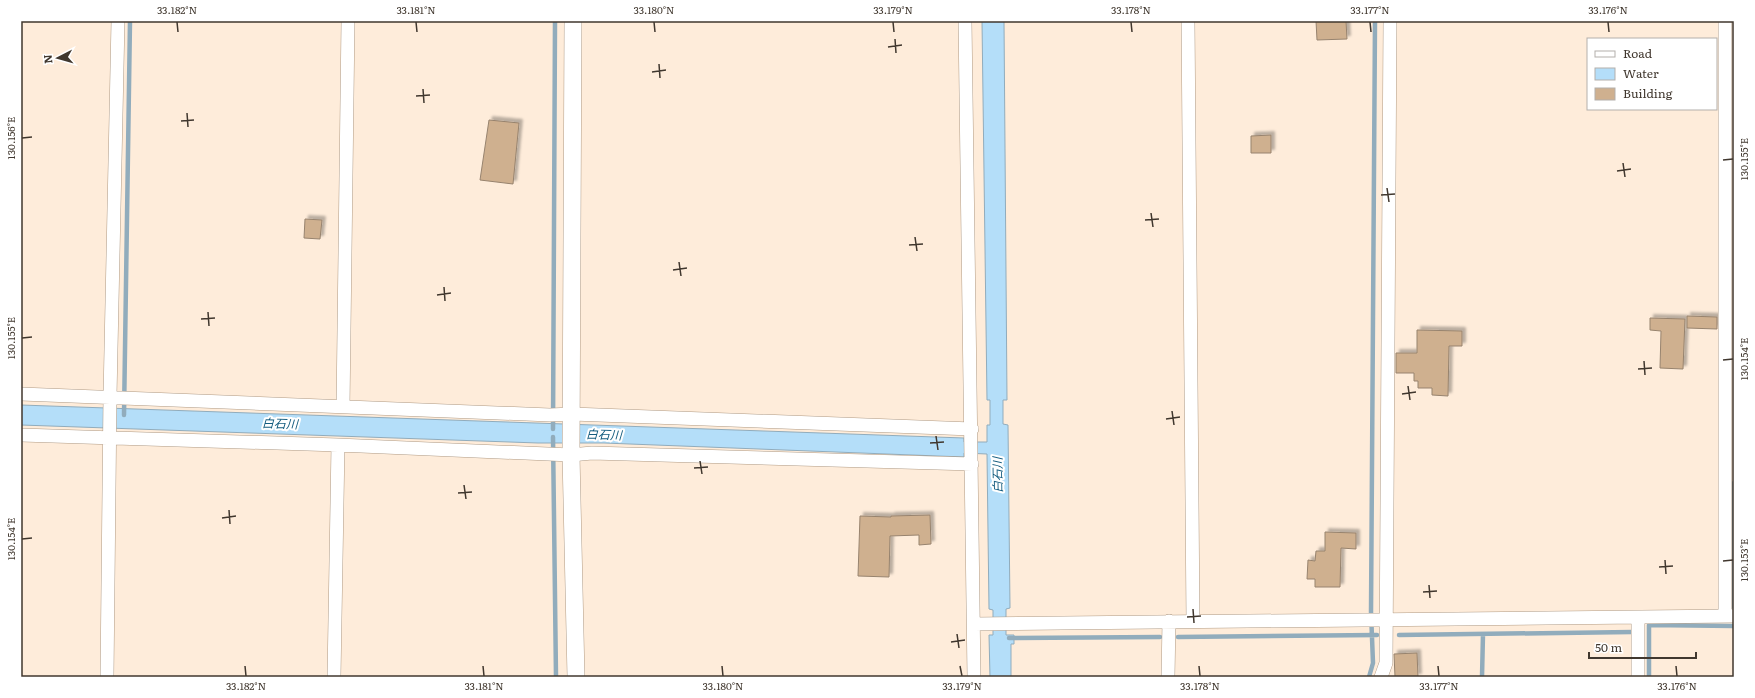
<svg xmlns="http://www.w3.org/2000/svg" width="1755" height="698" font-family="Literata,'Noto Sans JP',serif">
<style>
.water{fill:#b4def9;stroke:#91acbc}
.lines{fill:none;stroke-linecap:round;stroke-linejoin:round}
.stream{stroke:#91acbc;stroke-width:4.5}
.building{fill:#cfb08f;stroke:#97836e;filter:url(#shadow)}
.minor-casing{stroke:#b09b85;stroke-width:14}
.tertiary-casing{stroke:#b09b85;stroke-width:18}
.minor{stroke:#fff;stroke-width:13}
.tertiary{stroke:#fff;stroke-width:17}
.ticks{fill:none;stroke:#40372e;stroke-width:1.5}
.labels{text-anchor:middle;stroke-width:4;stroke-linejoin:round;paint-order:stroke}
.water-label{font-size:12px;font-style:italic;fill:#145c7f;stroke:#fff}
.neatline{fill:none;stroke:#40372e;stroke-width:1.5}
.ticks-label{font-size:10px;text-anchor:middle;fill:#40372e}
</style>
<defs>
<filter id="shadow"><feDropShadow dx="3.5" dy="-3.5" stdDeviation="1" flood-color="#0004"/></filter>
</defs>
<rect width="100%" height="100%" fill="#feecda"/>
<path class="water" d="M 982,21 L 1004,21 L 1007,400 L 1003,400 L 1003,424 L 1008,425 L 1010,608 L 1006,609 L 1006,635 L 1014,635 L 1014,644 L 1011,644 L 1011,677 L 990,677 L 989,635 L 993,635 L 993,610 L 989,609 L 987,454 L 964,453 L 964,457 L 604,443 L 538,443 L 21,425 L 21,405 L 964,438 L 964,442 L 987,442 L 987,425 L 990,425 L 990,400 L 987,400 Z"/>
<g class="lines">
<path class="stream" d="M 124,415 L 130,21
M 553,429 L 555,21
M 553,437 L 556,677
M 1734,607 L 1734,483
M 1399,635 L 1632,632
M 1178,637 L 1377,635
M 1009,638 L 1160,637
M 1369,677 L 1373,663 L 1371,612 L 1375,21
M 1482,677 L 1483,634
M 1649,677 L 1649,625 L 1734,626"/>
</g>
<path class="building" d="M 1316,21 L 1346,21 L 1347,39 L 1317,40 Z
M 489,120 L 519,123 L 513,184 L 480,180 Z
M 1271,135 L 1271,153 L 1251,153 L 1251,136 Z
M 305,219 L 322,220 L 320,239 L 304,238 Z
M 1687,316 L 1717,317 L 1717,329 L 1687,328 Z
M 1650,318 L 1685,319 L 1683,369 L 1660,368 L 1661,331 L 1650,330 Z
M 1417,330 L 1462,331 L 1462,346 L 1449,346 L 1448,396 L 1432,395 L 1432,388 L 1418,388 L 1418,381 L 1414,381 L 1414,373 L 1396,373 L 1396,353 L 1417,353 Z
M 930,515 L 931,544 L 919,545 L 919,535 L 890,536 L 889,577 L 858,576 L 860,516 L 891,517 L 891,516 Z
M 1325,532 L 1356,533 L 1356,549 L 1341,548 L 1340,587 L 1315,587 L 1315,579 L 1307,579 L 1308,560 L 1315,561 L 1316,551 L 1325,551 Z
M 1417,653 L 1418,677 L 1395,677 L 1394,654 Z"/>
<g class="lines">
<g class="minor-casing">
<path id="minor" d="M 965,21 L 974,677
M 1188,21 L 1193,621
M 1725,21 L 1725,615
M 21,394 L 550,415 L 572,414 L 972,429
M 343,407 L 348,21
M 21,435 L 338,445 L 571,455 L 592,453 L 972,464
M 1638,618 L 1638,677
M 974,624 L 1734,616
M 107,677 L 110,396 L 118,21
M 334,677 L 338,445
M 1168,677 L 1169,621
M 1381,677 L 1386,663 L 1390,21"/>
</g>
<g class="tertiary-casing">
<path id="tertiary" d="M 573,21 L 571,455 L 576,677"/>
</g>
<use href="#minor" class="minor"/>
<use href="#tertiary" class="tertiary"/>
</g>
<path class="ticks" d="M 177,22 L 178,32M 416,22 L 417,32M 654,22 L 655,32M 893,22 L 894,32M 1131,22 L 1132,32M 1370,22 L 1371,32M 1608,22 L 1609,32M 895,39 L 896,53M 888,47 L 902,45M 659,64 L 660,78M 652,72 L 666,70M 423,89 L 424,103M 416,96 L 430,95M 187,113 L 188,127M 181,121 L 194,120M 22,138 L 32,137M 1723,160 L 1733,159M 1623,163 L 1625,177M 1617,171 L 1631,169M 1387,188 L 1389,202M 1381,195 L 1395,194M 1151,213 L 1153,227M 1145,220 L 1159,219M 915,237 L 917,251M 909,245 L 923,244M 679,262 L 681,276M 673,270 L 687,268M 444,287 L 445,301M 437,295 L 451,293M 208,312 L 209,326M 201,319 L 215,318M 22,338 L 32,337M 1723,360 L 1733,359M 1644,361 L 1645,375M 1638,369 L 1652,368M 1408,386 L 1410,400M 1402,394 L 1416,392M 1172,411 L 1174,425M 1166,419 L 1180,417M 936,436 L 938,450M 930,443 L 944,442M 700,461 L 702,474M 694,468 L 708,467M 464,485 L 466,499M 458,493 L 472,492M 229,510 L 230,524M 222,518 L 236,516M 22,539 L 32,538M 1665,560 L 1666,574M 1723,561 L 1733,560M 1659,567 L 1673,566M 1429,585 L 1430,598M 1423,592 L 1437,591M 1193,609 L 1194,623M 1187,617 L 1201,616M 957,634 L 959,648M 951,642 L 965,640M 245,666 L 246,676M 483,666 L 484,676M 722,666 L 723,676M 960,666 L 962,676M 1199,666 L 1200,676M 1438,666 L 1439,676M 1676,666 L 1677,676"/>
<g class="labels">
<g class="water-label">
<text transform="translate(280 424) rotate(2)" y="4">白石川</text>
<text transform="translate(604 435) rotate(2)" y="4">白石川</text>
<text transform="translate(998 475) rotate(-91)" y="4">白石川</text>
</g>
</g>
<rect width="1755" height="698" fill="none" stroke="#ffffff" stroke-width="44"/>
<rect x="1587" y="38" width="130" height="72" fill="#ffffff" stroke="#b3afab"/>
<rect x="1595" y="51" width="20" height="6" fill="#ffffff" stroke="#b3afab"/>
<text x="1623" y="58" font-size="12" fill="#40372e">Road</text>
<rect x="1595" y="68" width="20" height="12" fill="#b4def9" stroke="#b3afab"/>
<text x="1623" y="78" font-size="12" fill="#40372e">Water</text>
<rect x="1595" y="88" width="20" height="12" fill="#cfb08f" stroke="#b3afab"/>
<text x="1623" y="98" font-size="12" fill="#40372e">Building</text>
<g transform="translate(58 58) rotate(264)" stroke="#ffffff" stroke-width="3" paint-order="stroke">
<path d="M0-3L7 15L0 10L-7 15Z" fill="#40372e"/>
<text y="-6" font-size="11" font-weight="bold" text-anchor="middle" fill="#40372e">N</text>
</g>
<path d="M1589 652v6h107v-6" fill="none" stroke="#40372e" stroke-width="2"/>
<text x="1595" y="652" font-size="12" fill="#40372e" stroke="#ffffff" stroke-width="3" paint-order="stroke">50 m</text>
<rect x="22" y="22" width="1711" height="654" class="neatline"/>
<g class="ticks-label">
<text x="177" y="14">33.182°N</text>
<text x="416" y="14">33.181°N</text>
<text x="654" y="14">33.180°N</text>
<text x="893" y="14">33.179°N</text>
<text x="1131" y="14">33.178°N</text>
<text x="1370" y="14">33.177°N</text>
<text x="1608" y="14">33.176°N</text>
<text transform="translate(11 138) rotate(-90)" y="4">130.156°E</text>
<text transform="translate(1744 159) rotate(-90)" y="4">130.155°E</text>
<text transform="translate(11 338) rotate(-90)" y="4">130.155°E</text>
<text transform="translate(1744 359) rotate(-90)" y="4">130.154°E</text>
<text transform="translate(11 539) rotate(-90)" y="4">130.154°E</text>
<text transform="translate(1744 560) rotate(-90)" y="4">130.153°E</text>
<text x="246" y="690">33.182°N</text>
<text x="484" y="690">33.181°N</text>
<text x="723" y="690">33.180°N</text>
<text x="962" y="690">33.179°N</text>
<text x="1200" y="690">33.178°N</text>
<text x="1439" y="690">33.177°N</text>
<text x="1677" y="690">33.176°N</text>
</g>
</svg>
